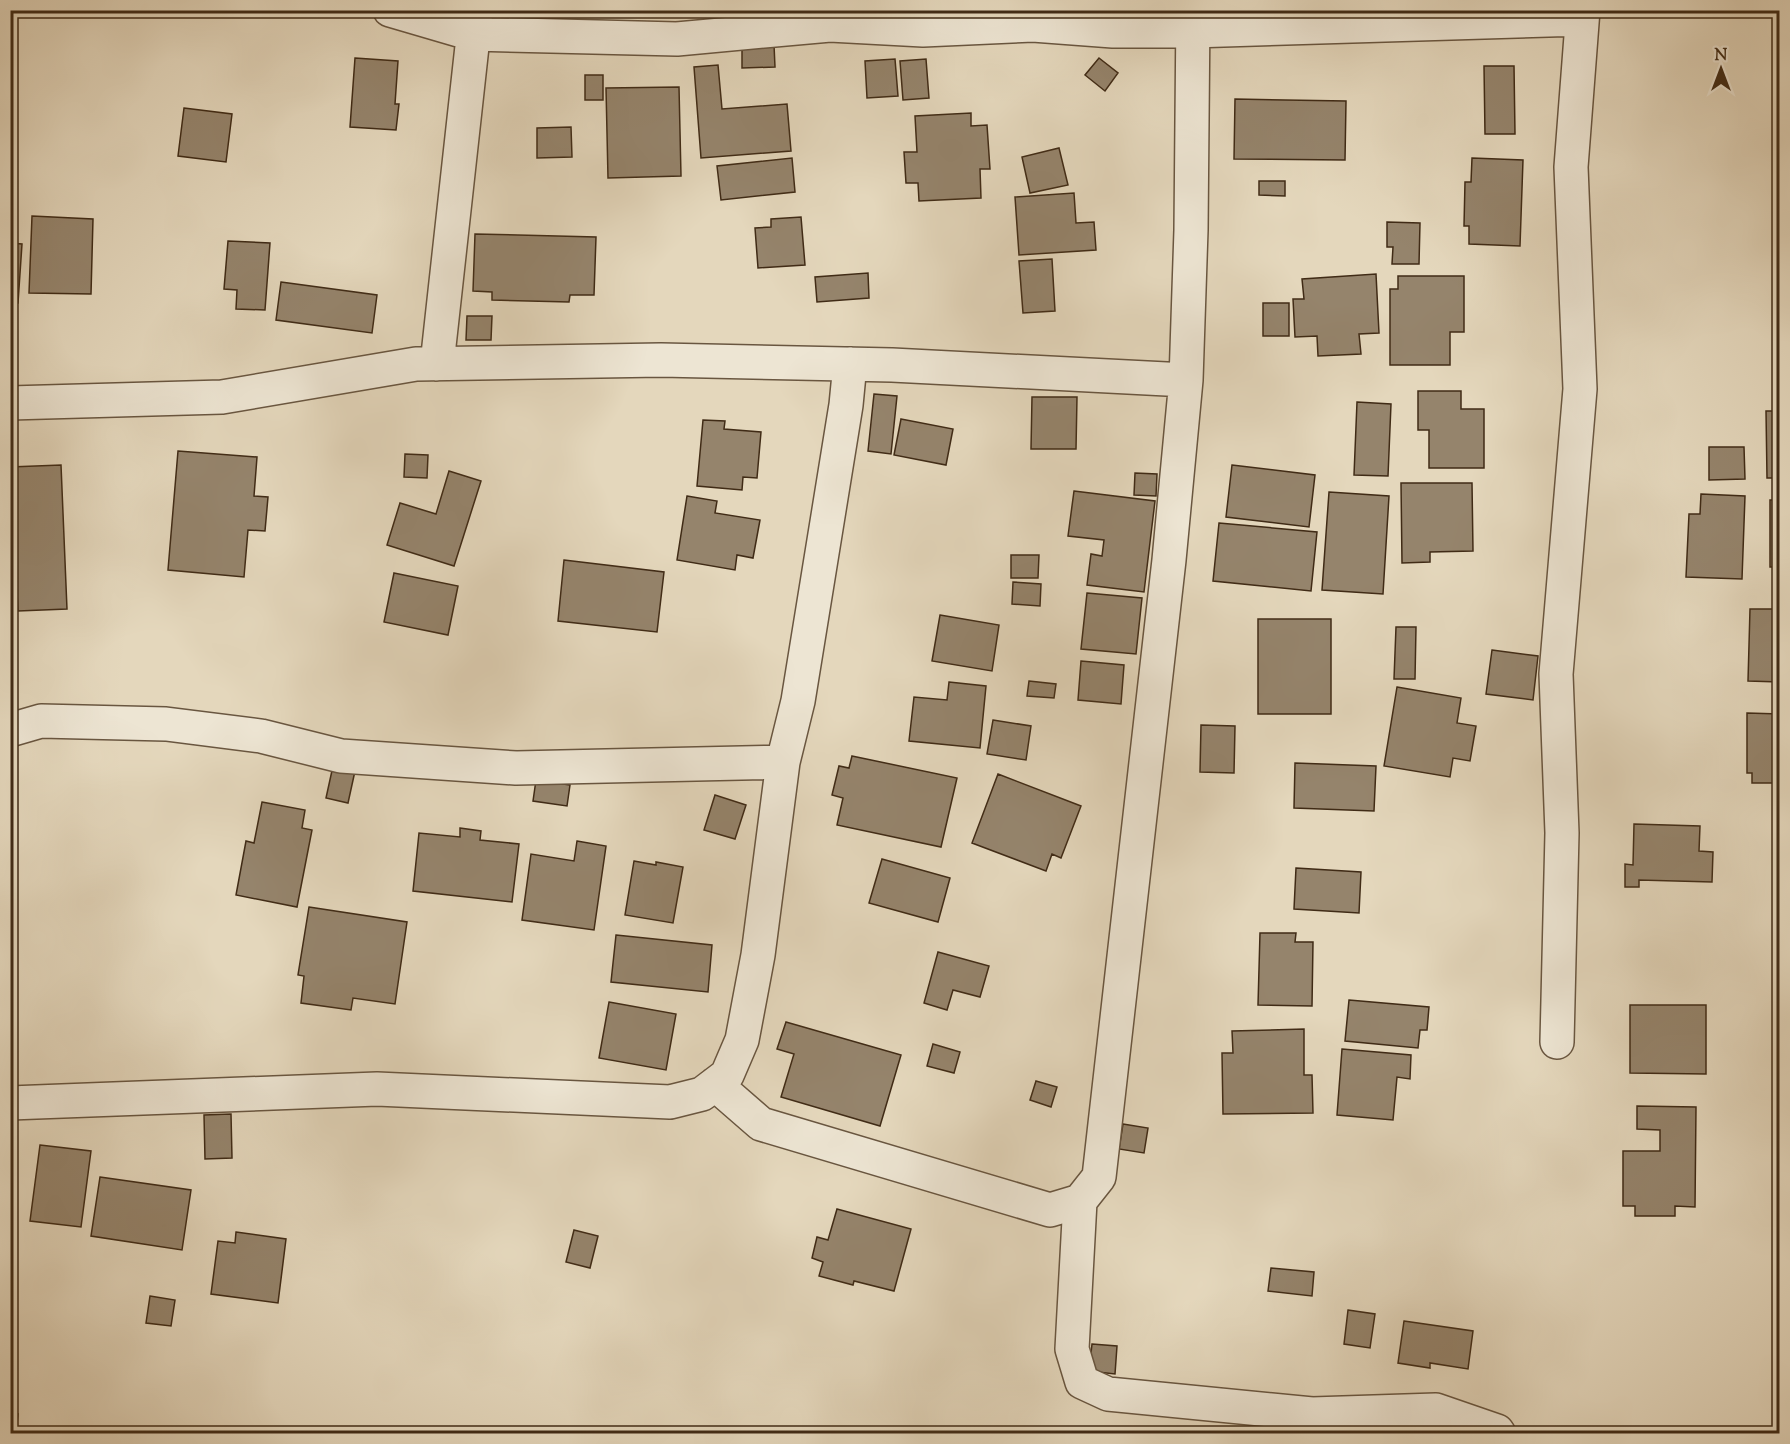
<svg xmlns="http://www.w3.org/2000/svg" width="1790" height="1444" font-family="'Sorts Mill Goudy',serif">
<style>
.building{fill:#95846c;stroke:#402b16;stroke-width:1.5}
.lines{fill:none;stroke-linecap:round;stroke-linejoin:round}
.street-casing{stroke:#695640;stroke-width:36}
.street{stroke:#ede5d3;stroke-width:33}
</style>
<rect width="100%" height="100%" fill="#e4d7bc"/>
<filter id="stains"><feTurbulence type="fractalNoise" baseFrequency=".00333" numOctaves="4"/><feColorMatrix values="0 0 0 0 .2 0 0 0 0 .09 0 0 0 0 .02 0 0 0 .5 -.17"/></filter>
<radialGradient id="worn" r=".72"><stop offset=".6" stop-color="#630" stop-opacity="0"/><stop offset="1" stop-color="#630" stop-opacity=".3"/></radialGradient>
<path class="building" d="M 774,45 L 775,67 L 742,68 L 742,46 Z
M 355,58 L 398,61 L 395,104 L 399,104 L 396,130 L 350,127 Z
M 1099,58 L 1118,73 L 1105,91 L 1085,75 Z
M 895,59 L 898,96 L 867,98 L 865,61 Z
M 926,59 L 929,98 L 903,100 L 900,61 Z
M 718,65 L 722,109 L 787,104 L 791,151 L 701,158 L 694,67 Z
M 1484,66 L 1514,66 L 1515,134 L 1485,134 Z
M 585,75 L 603,75 L 603,100 L 585,100 Z
M 679,87 L 681,176 L 608,178 L 606,88 Z
M 1235,99 L 1346,101 L 1345,160 L 1234,159 Z
M 184,108 L 232,114 L 226,162 L 178,156 Z
M 971,113 L 971,126 L 987,125 L 990,169 L 980,169 L 981,198 L 919,201 L 918,183 L 906,183 L 904,152 L 917,152 L 915,116 Z
M 571,127 L 572,157 L 537,158 L 537,128 Z
M 1059,148 L 1068,185 L 1030,193 L 1022,157 Z
M 792,158 L 795,192 L 721,200 L 717,166 Z
M 1472,158 L 1523,160 L 1520,246 L 1469,244 L 1469,226 L 1464,226 L 1465,182 L 1471,182 Z
M 1259,181 L 1285,181 L 1285,196 L 1259,195 Z
M 1074,193 L 1076,223 L 1094,222 L 1096,250 L 1019,255 L 1015,197 Z
M 32,216 L 93,219 L 91,294 L 29,293 Z
M 801,217 L 805,265 L 758,268 L 755,228 L 771,227 L 771,219 Z
M 1387,222 L 1420,223 L 1419,264 L 1392,264 L 1393,247 L 1387,247 Z
M 475,234 L 596,237 L 594,295 L 570,295 L 569,302 L 492,300 L 492,292 L 473,291 Z
M 228,241 L 270,243 L 265,310 L 236,309 L 237,290 L 224,289 Z
M 10,243 L 22,244 L 18,303 L 10,302 Z
M 1052,259 L 1055,311 L 1023,313 L 1019,261 Z
M 868,273 L 869,298 L 817,302 L 815,277 Z
M 1376,274 L 1379,333 L 1359,334 L 1361,354 L 1318,356 L 1317,336 L 1295,337 L 1293,299 L 1304,299 L 1302,279 Z
M 1398,276 L 1464,276 L 1464,332 L 1450,332 L 1450,365 L 1390,365 L 1390,289 L 1398,289 Z
M 281,282 L 377,295 L 372,333 L 276,320 Z
M 1263,303 L 1289,303 L 1289,336 L 1263,336 Z
M 467,316 L 492,316 L 491,340 L 466,340 Z
M 1418,391 L 1461,391 L 1461,409 L 1484,409 L 1484,468 L 1429,468 L 1429,430 L 1418,430 Z
M 874,394 L 897,396 L 891,454 L 868,451 Z
M 1032,397 L 1077,397 L 1076,449 L 1031,449 Z
M 1357,402 L 1391,404 L 1388,476 L 1354,475 Z
M 1766,411 L 1780,411 L 1780,478 L 1767,478 Z
M 901,419 L 953,429 L 946,465 L 894,455 Z
M 703,420 L 725,421 L 724,429 L 761,432 L 757,478 L 743,477 L 742,490 L 697,486 Z
M 1709,447 L 1744,447 L 1745,479 L 1709,480 Z
M 178,451 L 257,457 L 254,496 L 268,497 L 265,531 L 248,530 L 244,577 L 168,570 Z
M 405,454 L 428,455 L 427,478 L 404,477 Z
M 61,465 L 67,609 L 18,611 L 10,467 Z
M 1232,465 L 1315,475 L 1309,527 L 1226,517 Z
M 449,471 L 481,481 L 454,566 L 387,545 L 400,503 L 436,514 Z
M 1135,473 L 1157,474 L 1156,496 L 1134,495 Z
M 1401,483 L 1472,483 L 1473,551 L 1430,552 L 1430,562 L 1402,563 Z
M 1074,491 L 1155,501 L 1144,592 L 1087,585 L 1091,554 L 1102,556 L 1104,540 L 1068,536 Z
M 1329,492 L 1389,496 L 1383,594 L 1322,590 Z
M 1701,494 L 1745,496 L 1742,579 L 1686,577 L 1689,514 L 1700,514 Z
M 687,496 L 717,501 L 715,513 L 760,520 L 753,558 L 737,555 L 735,570 L 677,560 Z
M 1770,500 L 1780,500 L 1780,567 L 1770,567 Z
M 1219,523 L 1317,532 L 1311,591 L 1213,581 Z
M 1011,555 L 1039,555 L 1038,578 L 1011,578 Z
M 564,560 L 664,572 L 657,632 L 558,621 Z
M 394,573 L 458,586 L 448,635 L 384,622 Z
M 1013,582 L 1041,584 L 1040,606 L 1012,604 Z
M 1087,593 L 1142,598 L 1136,654 L 1081,649 Z
M 1750,609 L 1780,609 L 1780,682 L 1748,681 Z
M 940,615 L 999,625 L 992,671 L 932,661 Z
M 1258,619 L 1331,619 L 1331,714 L 1258,714 Z
M 1396,627 L 1416,627 L 1415,679 L 1394,679 Z
M 1492,650 L 1538,656 L 1533,700 L 1486,694 Z
M 1081,661 L 1124,665 L 1121,704 L 1078,700 Z
M 1029,681 L 1056,684 L 1054,698 L 1027,696 Z
M 949,682 L 986,686 L 980,748 L 909,741 L 914,697 L 947,700 Z
M 1397,687 L 1461,698 L 1457,723 L 1476,726 L 1470,761 L 1453,758 L 1450,777 L 1384,766 Z
M 1747,713 L 1780,714 L 1780,783 L 1752,783 L 1752,773 L 1747,773 Z
M 993,720 L 1031,726 L 1026,760 L 987,754 Z
M 1201,725 L 1235,726 L 1234,773 L 1200,772 Z
M 852,756 L 957,778 L 941,847 L 837,825 L 843,798 L 832,795 L 839,766 L 849,768 Z
M 1295,763 L 1376,766 L 1374,811 L 1294,808 Z
M 333,766 L 355,771 L 348,803 L 326,798 Z
M 998,774 L 1081,806 L 1061,858 L 1052,854 L 1046,871 L 972,843 Z
M 536,780 L 570,785 L 567,806 L 533,801 Z
M 715,795 L 746,805 L 735,839 L 704,830 Z
M 262,802 L 305,810 L 302,828 L 312,830 L 297,907 L 236,895 L 246,841 L 254,843 Z
M 1634,824 L 1700,826 L 1699,851 L 1713,852 L 1712,882 L 1639,880 L 1639,887 L 1625,887 L 1625,864 L 1633,865 Z
M 460,828 L 481,831 L 480,840 L 519,844 L 512,902 L 413,891 L 419,833 L 460,837 Z
M 577,841 L 606,846 L 594,930 L 522,920 L 531,854 L 574,861 Z
M 882,859 L 950,878 L 938,922 L 869,903 Z
M 634,861 L 656,865 L 656,862 L 683,867 L 673,923 L 625,915 Z
M 1296,868 L 1361,872 L 1359,913 L 1294,909 Z
M 309,907 L 407,922 L 395,1004 L 353,998 L 351,1010 L 301,1003 L 304,976 L 298,975 Z
M 1260,933 L 1296,933 L 1295,942 L 1313,942 L 1312,1006 L 1258,1005 Z
M 616,935 L 712,945 L 708,992 L 611,982 Z
M 938,952 L 989,966 L 980,997 L 953,990 L 947,1010 L 924,1003 Z
M 1349,1000 L 1429,1007 L 1427,1030 L 1420,1030 L 1418,1048 L 1345,1041 Z
M 609,1002 L 676,1014 L 666,1070 L 599,1058 Z
M 1630,1005 L 1706,1005 L 1706,1074 L 1630,1073 Z
M 786,1022 L 901,1055 L 880,1126 L 781,1097 L 794,1054 L 777,1049 Z
M 1304,1029 L 1304,1075 L 1312,1075 L 1313,1113 L 1223,1114 L 1222,1053 L 1233,1053 L 1232,1031 Z
M 933,1044 L 960,1052 L 954,1073 L 927,1066 Z
M 1342,1049 L 1411,1055 L 1410,1079 L 1397,1077 L 1393,1120 L 1337,1115 Z
M 1036,1081 L 1057,1087 L 1051,1107 L 1030,1100 Z
M 1637,1106 L 1696,1107 L 1695,1207 L 1675,1206 L 1675,1216 L 1635,1216 L 1635,1206 L 1623,1206 L 1623,1151 L 1660,1151 L 1660,1130 L 1637,1129 Z
M 231,1114 L 232,1158 L 205,1159 L 204,1115 Z
M 1123,1124 L 1148,1128 L 1144,1153 L 1119,1149 Z
M 40,1145 L 91,1151 L 81,1227 L 30,1221 Z
M 100,1177 L 191,1190 L 182,1250 L 91,1236 Z
M 837,1209 L 911,1229 L 894,1291 L 854,1281 L 853,1285 L 819,1276 L 823,1262 L 812,1258 L 817,1237 L 828,1240 Z
M 574,1230 L 598,1236 L 590,1268 L 566,1262 Z
M 236,1232 L 286,1239 L 278,1303 L 211,1294 L 218,1241 L 235,1243 Z
M 1271,1268 L 1314,1272 L 1312,1296 L 1268,1291 Z
M 150,1296 L 175,1300 L 171,1326 L 146,1323 Z
M 1348,1310 L 1375,1314 L 1370,1348 L 1344,1344 Z
M 1404,1321 L 1473,1331 L 1468,1369 L 1430,1363 L 1430,1368 L 1398,1363 Z
M 1092,1344 L 1117,1346 L 1115,1374 L 1089,1371 Z
M 10,1413 L 18,1414 L 16,1434 L 10,1434 Z
M 1427,1425 L 1462,1434 L 1427,1434 Z
M 1367,1426 L 1369,1434 L 1333,1434 Z"/>
<g class="lines">
<g class="street-casing">
<path id="street" d="M 390,10 L 472,34 L 677,39 L 830,25 L 923,30 L 1033,25 L 1113,31 L 1192,31 L 1582,19
M 437,364 L 476,10
M 10,403 L 222,397 L 416,364 L 661,360 L 892,365 L 1186,380
M 10,730 L 41,721 L 166,724 L 261,736 L 341,756 L 516,768 L 783,762
M 1557,1042 L 1562,833 L 1556,674 L 1580,389 L 1571,167 L 1583,10
M 715,1084 L 761,1124 L 1050,1210 L 1080,1201 L 1099,1177 L 1169,560 L 1186,380 L 1191,230 L 1193,10
M 10,1103 L 377,1089 L 670,1102 L 702,1094 L 727,1075 L 742,1040 L 758,955 L 783,762 L 798,701 L 846,405 L 850,364
M 1080,1201 L 1072,1349 L 1082,1382 L 1108,1394 L 1312,1414 L 1436,1410 L 1497,1431 L 1499,1434"/>
</g>
<use href="#street" class="street"/>
</g>
<rect width="1790" height="1444" fill="none" stroke="#e4d7bc" stroke-width="36"/>
<rect x="12" y="12" width="1766" height="1420" fill="none" stroke="#402b16" stroke-width="3"/>
<rect x="18" y="18" width="1754" height="1408" fill="none" stroke="#402b16" stroke-width="1.5"/>
<g transform="translate(1721 69)" stroke="#ede5d3" stroke-width="4.5" paint-order="stroke">
<path d="M0-4.5L10 22L0 15L-10 22Z" fill="#402b16"/>
<text y="-9" font-size="16" font-weight="bold" text-anchor="middle" fill="#402b16">N</text>
</g>
<rect width="100%" height="100%" filter="url(#stains)"/>
<rect width="100%" height="100%" fill="url(#worn)"/>
</svg>
